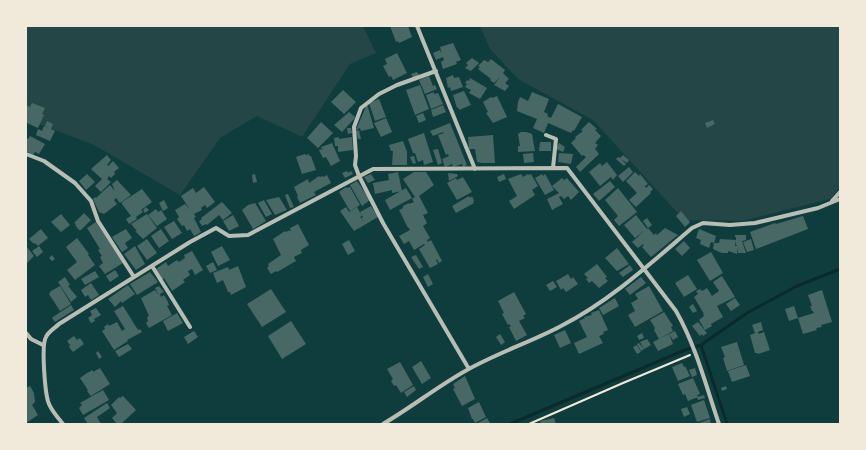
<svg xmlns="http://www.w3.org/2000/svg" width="866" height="450" font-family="'Roboto Condensed',sans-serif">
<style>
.green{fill:#244646}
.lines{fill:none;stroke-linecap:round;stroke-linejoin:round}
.stream{stroke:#0a2a2b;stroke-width:3}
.building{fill:#486865}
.path{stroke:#f1e9da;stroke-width:2}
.minor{stroke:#b8beb3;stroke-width:4}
</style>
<rect width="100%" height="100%" fill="#0f3d3e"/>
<path class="green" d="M 26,26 L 363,26 L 376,53 L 350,64 L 302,137 L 257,116 L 220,138 L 180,195 L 94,145 L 26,119 Z
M 480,26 L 840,26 L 840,187 L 830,199 L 742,221 L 684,220 L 593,120 L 518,79 L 490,49 Z"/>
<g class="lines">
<path class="stream" d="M 701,345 L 727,424
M 510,424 L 685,350 L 701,345 L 747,313 L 797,286 L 840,269"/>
</g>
<path class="building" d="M 390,26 L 408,26 L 412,37 L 399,43 L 398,41 L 396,42 Z
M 453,43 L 461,60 L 456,62 L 457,64 L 443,69 L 441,62 L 444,60 L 443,57 L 436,60 L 433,53 L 440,50 L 442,54 L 440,47 Z
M 397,53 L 407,73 L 393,80 L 391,76 L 389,77 L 383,66 L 387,64 L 385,59 Z
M 472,58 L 479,63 L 471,71 L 465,68 L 468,65 L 466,63 Z
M 491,59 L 505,70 L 503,73 L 509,79 L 505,83 L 509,86 L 505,91 L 494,85 L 500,77 L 494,83 L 490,80 L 491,79 L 478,69 L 480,67 L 478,66 L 484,60 L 488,62 Z
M 417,72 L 419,75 L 413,78 L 411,74 Z
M 453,75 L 454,78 L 459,77 L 463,87 L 451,91 L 450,87 L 448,88 L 446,78 Z
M 429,76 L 433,86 L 435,85 L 437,89 L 425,94 L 419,80 Z
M 470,78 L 487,88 L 480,99 L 469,93 L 471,90 L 465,87 L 467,84 L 465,83 L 467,80 L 469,81 Z
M 420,85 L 429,109 L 415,115 L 406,90 Z
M 343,90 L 356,102 L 344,114 L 331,102 Z
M 464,91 L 471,105 L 459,110 L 458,107 L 457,108 L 453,95 Z
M 434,92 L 434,94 L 438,93 L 443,104 L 431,109 L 426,95 Z
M 532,92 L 549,99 L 544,112 L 548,114 L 547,116 L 551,118 L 558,104 L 582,117 L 574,131 L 573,130 L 571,133 L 548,123 L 544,133 L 533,128 L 537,119 L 517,111 L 518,102 L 520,97 L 528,101 Z
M 497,96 L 507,117 L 493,123 L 486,113 L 488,112 L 483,102 L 491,97 L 492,98 Z
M 379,99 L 386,117 L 375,121 L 369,103 Z
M 32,103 L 45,108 L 42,114 L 44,115 L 38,128 L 27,123 L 27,121 L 26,120 L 26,105 L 30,107 Z
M 367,104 L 374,128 L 361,131 L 360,128 L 356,130 Z
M 443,105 L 446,112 L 433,117 L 431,110 Z
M 349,112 L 355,117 L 354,119 L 342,132 L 334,125 Z
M 423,113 L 426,120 L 419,123 L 416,116 Z
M 386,118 L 392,132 L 381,137 L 374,123 Z
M 713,120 L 715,124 L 707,128 L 705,123 Z
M 47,121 L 53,124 L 51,129 L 55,131 L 50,141 L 36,135 L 38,129 L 42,131 L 44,126 L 49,128 L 45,126 Z
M 321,122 L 333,133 L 318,148 L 307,138 Z
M 589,122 L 597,129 L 595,130 L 601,136 L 595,143 L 598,145 L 595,149 L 599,154 L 580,172 L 576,167 L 586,157 L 583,155 L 582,156 L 571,143 L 576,138 L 575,137 L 583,131 L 581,130 Z
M 450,123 L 467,165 L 463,167 L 462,164 L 453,167 L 452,164 L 445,167 L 442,159 L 449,156 L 448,154 L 446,155 L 438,135 L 444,133 L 443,132 L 433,136 L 430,131 Z
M 347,128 L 351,128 L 352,133 L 348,134 Z
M 359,130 L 361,139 L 358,139 L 356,131 Z
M 521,132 L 526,132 L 532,134 L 535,151 L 518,152 L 518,146 L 520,146 L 518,134 Z
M 424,133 L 433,162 L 424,165 L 423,160 L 418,162 L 415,153 L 413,153 L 408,139 Z
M 493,135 L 495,163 L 482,163 L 477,162 L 475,149 L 469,149 L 468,137 Z
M 30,136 L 45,144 L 39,154 L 35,152 L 33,155 L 26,151 L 27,147 L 26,147 L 26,138 L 28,139 Z
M 339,137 L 339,139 L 352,137 L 353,150 L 338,152 L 338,146 L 335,146 L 334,138 Z
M 403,141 L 407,152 L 407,165 L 392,165 L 393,151 L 391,151 L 389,145 Z
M 540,142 L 551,142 L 551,151 L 539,151 Z
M 332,143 L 340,161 L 331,166 L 326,157 L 323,158 L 319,150 L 321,149 L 323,150 L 321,147 Z
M 559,143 L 565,147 L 563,152 L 556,149 Z
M 438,149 L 442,163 L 438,165 L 433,150 Z
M 533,153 L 534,162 L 524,163 L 523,154 Z
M 559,153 L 573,154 L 571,164 L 558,162 Z
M 305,154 L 306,155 L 309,154 L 309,156 L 311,156 L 316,170 L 302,174 L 296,157 Z
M 107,155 L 111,160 L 107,165 L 108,166 L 113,161 L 119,168 L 114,172 L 115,174 L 111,178 L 109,176 L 107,179 L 111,182 L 101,192 L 95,186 L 102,179 L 91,169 Z
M 623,155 L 629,160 L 627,163 L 621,159 L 626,164 L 624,166 L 616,159 L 618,157 L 620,158 Z
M 414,156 L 416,163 L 413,164 L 410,157 Z
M 607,162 L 617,175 L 613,180 L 611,177 L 600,186 L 589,172 L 600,163 L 602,166 Z
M 629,167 L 633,172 L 623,182 L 618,176 Z
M 347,171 L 348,173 L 351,171 L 353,174 L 345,178 L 342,173 Z
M 398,172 L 402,191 L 392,193 L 392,190 L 375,194 L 373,183 L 389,180 L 388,174 Z
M 414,172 L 426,172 L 434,185 L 419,196 L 428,213 L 423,215 L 427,223 L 423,226 L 430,238 L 427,240 L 428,242 L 431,240 L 442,261 L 439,263 L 437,259 L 436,260 L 438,264 L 430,268 L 419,249 L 425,245 L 424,244 L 414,250 L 409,241 L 404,244 L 399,236 L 410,230 L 409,228 L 408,228 L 399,210 L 403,208 L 403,206 L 409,203 L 409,204 L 414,202 L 412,199 L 415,197 L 403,179 Z
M 635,172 L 639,176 L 640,174 L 648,184 L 645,186 L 646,188 L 649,185 L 653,189 L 650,192 L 651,193 L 636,207 L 629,200 L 637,193 L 626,181 Z
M 448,173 L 457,174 L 458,176 L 449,181 Z
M 87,174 L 95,182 L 86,190 L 79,181 Z
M 255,174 L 257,182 L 253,183 L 252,175 Z
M 371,174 L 375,180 L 368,183 L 364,177 Z
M 504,174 L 506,179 L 499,182 L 497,177 Z
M 521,174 L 523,177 L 528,174 L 529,175 L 531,174 L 538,186 L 532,190 L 535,195 L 514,209 L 509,201 L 517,196 L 508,179 Z
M 542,174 L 543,176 L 545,174 L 554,190 L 545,195 L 535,178 Z
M 327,175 L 331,183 L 314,192 L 316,195 L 300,203 L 297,197 L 298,196 L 294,187 L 308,179 L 309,183 L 319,176 L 320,177 L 323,176 L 323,177 Z
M 463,177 L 472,192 L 457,200 L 447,183 L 456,178 L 457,180 Z
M 562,178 L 564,180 L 567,178 L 579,192 L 571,200 L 568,196 L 564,199 L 561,196 L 559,197 L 563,204 L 552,210 L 547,199 L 559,193 L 552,186 Z
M 117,180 L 131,195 L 120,203 L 116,198 L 114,200 L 117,204 L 104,214 L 99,212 L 93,199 L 95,197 L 96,198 L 110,185 L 115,191 L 112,184 Z
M 357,181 L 370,200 L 362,206 L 350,185 Z
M 610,181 L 615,187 L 599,201 L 593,194 Z
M 204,187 L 215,202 L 207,208 L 205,205 L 201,208 L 202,210 L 194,214 L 196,217 L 194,218 L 201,232 L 194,236 L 190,229 L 187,231 L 184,225 L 182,226 L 177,219 L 179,217 L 175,210 L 185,204 L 190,210 L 181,196 L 193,188 L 196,193 Z
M 346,187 L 347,188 L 350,187 L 360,205 L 350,211 L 339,192 Z
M 406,188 L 412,198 L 390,210 L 385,200 Z
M 618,188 L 637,212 L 619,226 L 614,220 L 618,216 L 605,200 Z
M 142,189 L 152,202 L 141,210 L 143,212 L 136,217 L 137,219 L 129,224 L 126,219 L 131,216 L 122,204 L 122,202 Z
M 288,194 L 294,207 L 290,208 L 285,195 Z
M 469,196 L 470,198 L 472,196 L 474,201 L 473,202 L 474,203 L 456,213 L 452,206 Z
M 279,197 L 287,210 L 275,215 L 266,200 Z
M 164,200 L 168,208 L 163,211 L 159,203 Z
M 264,200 L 272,214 L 266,217 L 258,203 Z
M 222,202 L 232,213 L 223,220 L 219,215 L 207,225 L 206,224 L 202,226 L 199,221 L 202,219 L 201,218 Z
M 255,203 L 266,221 L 253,229 L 242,210 L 248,205 Z
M 371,206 L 378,217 L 354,231 L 349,224 L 356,220 L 349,224 L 340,211 L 346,207 L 349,212 L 357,207 L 362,216 L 360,217 L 364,223 L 361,218 L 363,217 L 360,212 Z
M 146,207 L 149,210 L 145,213 L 143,210 Z
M 156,209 L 158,212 L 161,210 L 167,219 L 157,226 L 148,215 Z
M 681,211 L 690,222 L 685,227 L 676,216 Z
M 84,213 L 91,220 L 81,230 L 79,230 L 75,225 L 76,224 L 74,223 Z
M 61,214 L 70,225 L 61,232 L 51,222 Z
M 147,214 L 157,228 L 143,239 L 135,231 L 137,231 L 131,224 Z
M 233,215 L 239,226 L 229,231 L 223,221 Z
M 636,215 L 647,229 L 648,228 L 643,221 L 647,218 L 652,225 L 648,228 L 654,235 L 656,233 L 657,235 L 665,228 L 678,235 L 651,257 L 642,247 L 644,245 L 643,244 L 638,248 L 632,242 L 645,230 L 635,238 L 624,225 Z
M 803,216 L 808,229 L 756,249 L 750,232 L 775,223 L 776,224 Z
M 174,221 L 182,233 L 172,239 L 164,227 Z
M 96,222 L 123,263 L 105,274 L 99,266 L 103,263 L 100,257 L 102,256 L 98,250 L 100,249 L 87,228 Z
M 298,224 L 309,245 L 301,250 L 302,253 L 294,257 L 296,261 L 277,272 L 276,271 L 271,274 L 267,268 L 269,266 L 268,264 L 281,255 L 273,239 L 285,231 L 286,232 L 290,230 L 290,231 L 291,231 L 290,228 Z
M 41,229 L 48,238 L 38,246 L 35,243 L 34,244 L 29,239 Z
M 126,229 L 132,238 L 125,243 L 128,248 L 122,252 L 112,237 Z
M 161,229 L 169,241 L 159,248 L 151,236 Z
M 699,229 L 716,236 L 714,243 L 711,242 L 709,248 L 700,244 L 701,240 L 696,238 Z
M 735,235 L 746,235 L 746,240 L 742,241 L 746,253 L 738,253 L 738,247 L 737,254 L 728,251 L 728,253 L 722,253 L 713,249 L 714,243 L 719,243 L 720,239 L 736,240 L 735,246 L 738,246 L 736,245 L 736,237 L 735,237 Z
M 77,238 L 89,254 L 88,255 L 95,265 L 75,280 L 67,270 L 77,262 L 66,247 Z
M 147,239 L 157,253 L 147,260 L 137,246 Z
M 751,239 L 754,250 L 747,252 L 743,242 Z
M 349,240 L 355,251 L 348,255 L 342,244 Z
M 684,241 L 690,248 L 682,256 L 675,249 Z
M 26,246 L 34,256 L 26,264 Z
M 39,246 L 43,252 L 37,257 L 32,251 Z
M 135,246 L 145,264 L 136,270 L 124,254 Z
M 222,246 L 230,260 L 218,266 L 211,252 Z
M 617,248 L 629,264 L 617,271 L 605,258 Z
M 192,251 L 203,270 L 195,275 L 192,269 L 188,271 L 190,275 L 183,280 L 185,282 L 172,291 L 164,278 L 162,280 L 156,269 L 166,262 L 168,266 L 177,260 L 179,262 L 185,258 L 184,255 Z
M 711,252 L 723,273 L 710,281 L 697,260 Z
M 52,255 L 55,259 L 52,261 L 49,258 Z
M 416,255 L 423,267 L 419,269 L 411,257 Z
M 213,262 L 217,270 L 210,273 L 206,266 Z
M 597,264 L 607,277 L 605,278 L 608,281 L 599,288 L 592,281 L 589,283 L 586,279 L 588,278 L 584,274 Z
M 630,265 L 633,270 L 623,277 L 619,273 Z
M 238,266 L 246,287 L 231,295 L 230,292 L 228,292 L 223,280 L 217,283 L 213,273 L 228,267 L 229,270 Z
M 115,270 L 119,276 L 110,282 L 106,276 Z
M 95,271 L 99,277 L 85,285 L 81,279 Z
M 150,272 L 158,282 L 137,295 L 130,284 Z
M 428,274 L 433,284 L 428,287 L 423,277 Z
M 568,274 L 571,279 L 573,277 L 578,284 L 566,292 L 563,288 L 561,290 L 556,281 Z
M 688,275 L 697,289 L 684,297 L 675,283 Z
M 722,276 L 735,297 L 717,306 L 723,317 L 711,324 L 712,326 L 705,330 L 699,320 L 704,316 L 703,314 L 704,314 L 694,297 L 698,294 L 696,291 L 700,289 L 702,291 L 707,288 L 712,296 L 719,291 L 713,282 Z
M 65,277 L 70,285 L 68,286 L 77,297 L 71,302 L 58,282 Z
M 641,277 L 646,283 L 630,295 L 625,289 Z
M 553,281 L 557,287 L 550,291 L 546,285 Z
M 91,283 L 99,295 L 91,300 L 88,295 L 85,297 L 81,290 Z
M 128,285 L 135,294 L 122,303 L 121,301 L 115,307 L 108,299 Z
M 60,286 L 71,304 L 60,311 L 49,294 L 51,291 Z
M 159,286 L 164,292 L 160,294 L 161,297 L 164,295 L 168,302 L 169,305 L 167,306 L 172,315 L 149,328 L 146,323 L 148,321 L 147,317 L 149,316 L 141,298 L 155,290 L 159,295 L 155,288 Z
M 649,286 L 663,311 L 635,327 L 628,315 L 635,311 L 631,303 L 638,299 L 635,294 Z
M 271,289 L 286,312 L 262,327 L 247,304 Z
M 822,290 L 832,322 L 821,325 L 822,327 L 816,328 L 817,330 L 803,334 L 798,318 L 814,313 L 813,311 L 812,311 L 810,306 L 812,306 L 808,295 Z
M 514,292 L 526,314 L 523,316 L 525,318 L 519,321 L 527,335 L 516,341 L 509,327 L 511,326 L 509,324 L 508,325 L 502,314 L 504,313 L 498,301 Z
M 615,298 L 619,306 L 603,315 L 599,308 Z
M 735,298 L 740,305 L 731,311 L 726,304 Z
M 693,304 L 697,311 L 693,313 L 689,307 Z
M 71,305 L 74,310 L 55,322 L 52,318 L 53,317 Z
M 123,306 L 138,330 L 140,329 L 142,332 L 127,340 L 128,341 L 114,350 L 102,331 L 105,329 L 104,327 L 108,324 L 109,326 L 117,322 L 122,331 L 125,329 L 114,311 Z
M 794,306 L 798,318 L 789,321 L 785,309 Z
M 96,308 L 101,315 L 94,319 L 95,321 L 91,323 L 88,318 L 92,315 L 90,311 Z
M 599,310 L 608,330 L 603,332 L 604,334 L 599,336 L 603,343 L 579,354 L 574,343 L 587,337 L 579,321 L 585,318 L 584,317 L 592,315 L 591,313 Z
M 664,312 L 673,326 L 671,327 L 673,331 L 659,339 L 654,330 L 655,328 L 650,320 Z
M 177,313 L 183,323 L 168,331 L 163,321 Z
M 291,321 L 306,344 L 282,359 L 268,336 Z
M 698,322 L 707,333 L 703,336 L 702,334 L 700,336 L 692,326 Z
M 761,322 L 763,330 L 755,333 L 752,325 Z
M 565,330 L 571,343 L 560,348 L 554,335 Z
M 194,331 L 198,337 L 188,344 L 184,337 Z
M 675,331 L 678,337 L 673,340 L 669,334 Z
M 758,332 L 759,334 L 764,332 L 770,350 L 758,354 L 757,353 L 755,353 L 750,335 Z
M 642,333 L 644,338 L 639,340 L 637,336 Z
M 500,334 L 505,342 L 501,345 L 496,337 Z
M 669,334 L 673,344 L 658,351 L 653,342 Z
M 74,336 L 77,340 L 80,338 L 84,344 L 73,352 L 69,347 L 70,345 L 67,341 Z
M 647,339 L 651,345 L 644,349 L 640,342 Z
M 737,342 L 744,365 L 727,371 L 723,358 L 725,357 L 721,347 Z
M 639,343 L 644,349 L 641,351 L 637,344 Z
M 128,344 L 132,349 L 119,357 L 115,351 Z
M 637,345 L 641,352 L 637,354 L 633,347 Z
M 98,351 L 102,357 L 99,359 L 96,353 Z
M 421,361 L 431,378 L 422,384 L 412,367 Z
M 400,362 L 413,385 L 401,393 L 396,385 L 394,386 L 391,381 L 393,379 L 387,369 Z
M 682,363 L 684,367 L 685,366 L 690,376 L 678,381 L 672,367 Z
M 746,365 L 750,376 L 732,382 L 728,371 Z
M 100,368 L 110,384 L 91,396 L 87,391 L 88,390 L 80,378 L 87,373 L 93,370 L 93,372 Z
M 695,368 L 697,375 L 692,377 L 689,370 Z
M 465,376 L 475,399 L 462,406 L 453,389 L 455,388 L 453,384 Z
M 693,378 L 700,394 L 697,395 L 698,397 L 688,401 L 685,394 L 683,395 L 678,384 Z
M 30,386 L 34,393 L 35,402 L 32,405 L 38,415 L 26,423 L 26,388 Z
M 414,386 L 416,390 L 407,397 L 404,392 Z
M 726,386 L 727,389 L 722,391 L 721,388 Z
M 103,390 L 109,400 L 83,415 L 79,408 L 82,405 L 80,403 Z
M 704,395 L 705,398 L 698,400 L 697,397 Z
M 123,396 L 136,410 L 121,424 L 117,424 L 112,418 L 117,413 L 111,405 L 119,397 L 120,398 Z
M 704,400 L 710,418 L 697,422 L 691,405 Z
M 479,402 L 486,417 L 475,423 L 473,419 L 472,419 L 468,408 Z
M 107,403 L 110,408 L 97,417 L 101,424 L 88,424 L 84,418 Z
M 687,407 L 690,414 L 684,417 L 681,409 Z
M 487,418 L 490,423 L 479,424 L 478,423 Z
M 554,418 L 556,424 L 541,424 L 540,421 Z
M 710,419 L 711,424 L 696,424 Z"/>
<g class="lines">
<path class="path" d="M 529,424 L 623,383 L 690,355"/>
<path class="minor" d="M 417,26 L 475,169
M 436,71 L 397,85 L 379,94 L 361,108 L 354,127 L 356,156 L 355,165 L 359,176 L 383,223 L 469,369
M 546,135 L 556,139 L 553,168
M 26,154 L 44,161 L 75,183 L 91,201 L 98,221 L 134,277
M 832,201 L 840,192
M 152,266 L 190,327
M 26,333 L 31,339 L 43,345
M 63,424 C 58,418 52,411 49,404 C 45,395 41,345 46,337 C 48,332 55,328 59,324 L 190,242 L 216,228 L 229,236 L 248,235 L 373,169 L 567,168 L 676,311 C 696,346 706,386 719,424
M 383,424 C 412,407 438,386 467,370 C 497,353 531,342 561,326 C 610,301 651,263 692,228 L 703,223 L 730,225 L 755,223 L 818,208 L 840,199"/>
</g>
<rect width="866" height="450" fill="none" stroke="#f1e9da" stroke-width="54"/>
</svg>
